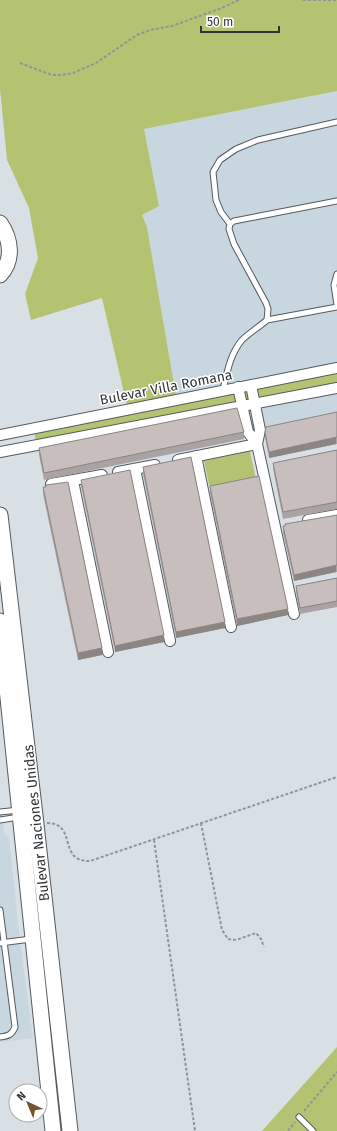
<svg xmlns="http://www.w3.org/2000/svg" width="337" height="1131" font-family="'Fira Sans',sans-serif">
<style>
.built{fill:#c8d6e0}
.green{fill:#b4c372}
.lines{fill:none;stroke-linecap:round;stroke-linejoin:round}
.service-casing{stroke:#545a5e;stroke-width:7}
.minor-casing{stroke:#545a5e;stroke-width:12}
.secondary-casing{stroke:#545a5e;stroke-width:17}
.path{stroke:#8e9497;stroke-width:2;stroke-dasharray:3 2;stroke-linecap:butt}
.service{stroke:#fff;stroke-width:5}
.minor{stroke:#fff;stroke-width:10}
.secondary{stroke:#fff;stroke-width:15}
.wall{fill:#aba3a3}
.shaded-wall{fill:#8b8584}
.building{fill:#c7bebd;stroke:#8b8584}
.labels{text-anchor:middle;stroke-width:3;stroke-linejoin:round;paint-order:stroke}
.street-label{font-size:14px;fill:#313436;stroke:#fff}
</style>
<rect width="100%" height="100%" fill="#d9e0e5"/>
<path class="built" d="M 337,91 L 337,363 L 176,396 L 147,227 L 142,215 L 159,205 L 144,129 Z
M 337,388 L 337,418 L 263,432 L 257,404 Z
M 0,804 L 4,833 L 9,838 L 20,941 L 33,1038 L 0,1042 Z"/>
<path class="green" d="M 0,0 L 337,0 L 337,91 L 144,129 L 159,206 L 142,215 L 147,227 L 176,396 L 127,406 L 102,298 L 31,320 L 25,294 L 38,258 L 29,208 L 7,160 L 0,89 Z
M 337,368 L 337,388 L 36,445 L 34,428 Z
M 250,451 L 256,479 L 210,489 L 204,461 Z
M 337,1047 L 337,1131 L 262,1131 Z"/>
<g class="lines">
<g class="service-casing">
<path id="service" d="M 230,224 L 221,212 L 216,200 L 213,172 L 220,160 L 236,149 L 258,140 L 337,122
M 337,274 L 334,285 L 337,305
M 267,320 L 337,307
M 223,390 C 227,373 230,354 242,340 C 249,333 259,327 267,320 L 268,309 L 266,303 L 234,244 L 229,229 L 230,224 L 234,221 L 337,201
M 0,812 L 19,810
M 0,820 L 19,817
M 0,910 L 15,1027 C 12,1035 8,1036 0,1037
M 0,943 L 31,939
M 299,1117 L 313,1131"/>
</g>
<g class="minor-casing">
<path id="minor" d="M 251,385 L 260,430 L 257,444 L 294,614
M 238,387 L 248,432 L 257,444
M 0,435 L 337,368
M 0,452 L 337,388
M 196,456 L 231,627
M 178,460 L 257,444
M 135,469 L 170,641
M 118,472 L 155,465
M 73,481 L 108,652
M 51,484 L 102,475
M 308,520 L 337,515"/>
</g>
<g class="secondary-casing">
<path id="secondary" d="M 0,223 C 11,239 14,260 0,275
M 0,515 L 36,824 L 70,1131
M 0,621 L 53,1131"/>
</g>
<path class="path" d="M 303,0 L 337,0
M 20,63 L 52,75 L 62,75 L 73,73 L 96,63 L 137,35 L 150,30 L 172,26 L 219,9 L 239,0
M 47,823 C 78,823 57,862 90,861 L 337,777
M 201,823 L 222,930 L 228,939 L 233,940 L 239,939 L 256,933 L 261,939 L 264,947
M 154,840 L 195,1131
M 304,1111 L 337,1072
M 288,1131 L 295,1122"/>
<use href="#service" class="service"/>
<use href="#minor" class="minor"/>
<use href="#secondary" class="secondary"/>
</g>
<path class="wall" d="M 337,412 L 337,444 L 269,458 L 265,438 L 265,432 Z
M 244,432 L 244,439 L 44,480 L 39,455 L 39,448 Z
M 337,450 L 337,509 L 283,519 L 273,469 L 273,463 Z
M 143,467 L 225,628 L 176,638 L 143,474 Z
M 81,480 L 164,642 L 115,652 L 81,486 Z
M 210,486 L 288,615 L 237,626 L 210,493 Z
M 43,487 L 102,655 L 78,660 L 43,494 Z
M 337,515 L 337,572 L 294,581 L 283,533 L 283,526 L 285,526 L 285,524 Z
M 337,578 L 337,607 L 300,614 L 296,592 L 296,586 Z"/>
<path class="shaded-wall" d="M 336,437 L 336,444 L 269,458 L 269,452 Z
M 336,565 L 336,572 L 294,581 L 294,575 Z
M 288,609 L 288,615 L 237,626 L 237,619 Z
M 225,622 L 225,628 L 176,638 L 176,632 Z
M 164,635 L 164,642 L 115,652 L 115,646 Z
M 102,648 L 102,655 L 78,660 L 78,653 Z"/>
<path class="building" d="M 237,408 L 244,432 L 44,473 L 39,448 Z
M 337,412 L 337,437 L 269,452 L 265,432 L 266,427 Z
M 337,450 L 337,502 L 283,512 L 273,463 Z
M 191,457 L 225,622 L 176,632 L 143,467 Z
M 130,470 L 164,635 L 115,646 L 81,480 Z
M 259,476 L 288,609 L 237,619 L 210,486 Z
M 68,482 L 102,648 L 78,653 L 43,487 L 46,487 L 46,485 Z
M 337,515 L 337,565 L 294,575 L 283,526 L 285,526 L 285,524 Z
M 337,578 L 337,601 L 300,608 L 296,586 Z"/>
<g class="labels">
<g class="street-label">
<text transform="translate(166 387) rotate(-11)" y="5">Bulevar Villa Romana</text>
<text transform="translate(36 823) rotate(-96)" y="5">Bulevar Naciones Unidas</text>
</g>
</g>
<g transform="translate(28 1103) rotate(316)"><circle r="19" fill="#ffffff" stroke="#adaeaf"/>
<path d="M0-3L7 15L0 10L-7 15Z" fill="#77532d"/>
<text y="-6" font-size="11" font-weight="bold" text-anchor="middle" fill="#313436">N</text>
</g>
<path d="M201 26v6h78v-6" fill="none" stroke="#313436" stroke-width="2"/>
<text x="207" y="26" font-size="12" fill="#313436" stroke="#ffffff" stroke-width="3" paint-order="stroke">50 m</text>
</svg>
